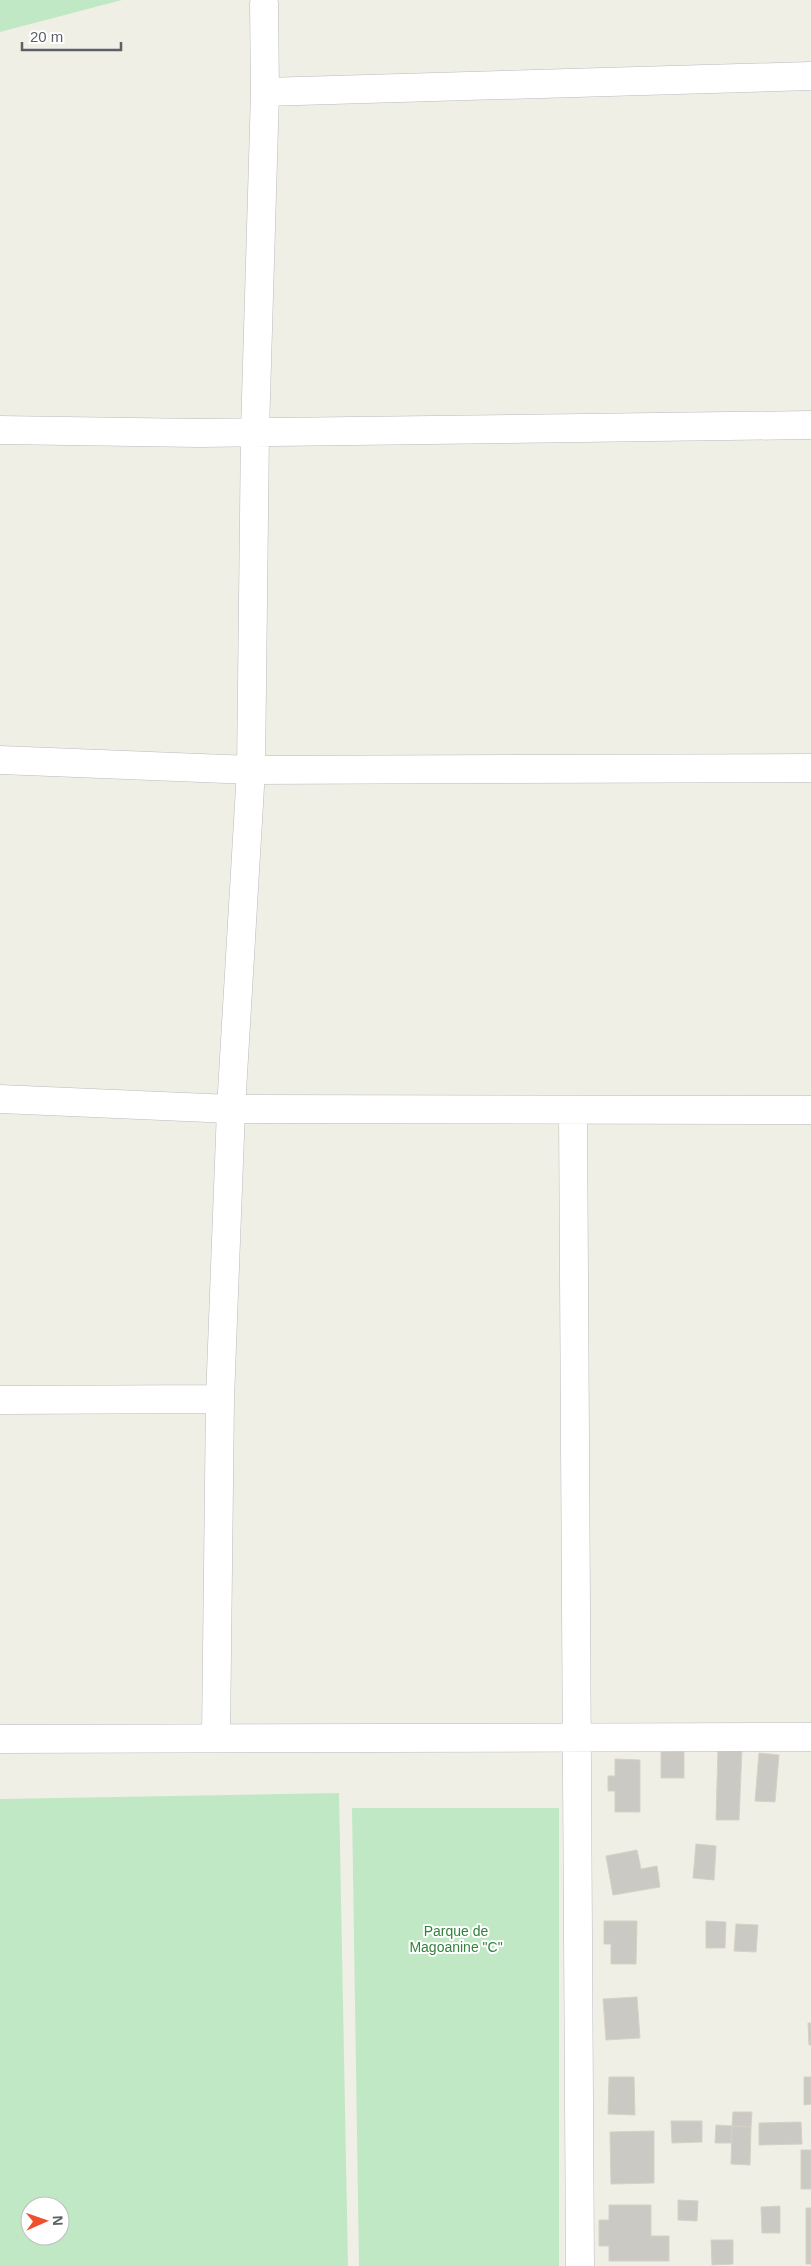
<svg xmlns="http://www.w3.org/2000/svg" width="811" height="2266" font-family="Helvetica,sans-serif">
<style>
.green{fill:#c1e8c5;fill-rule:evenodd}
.building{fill:#cbc9c3;stroke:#d5d1c4}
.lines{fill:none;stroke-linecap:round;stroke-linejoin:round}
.minor-casing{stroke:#b8bac0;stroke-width:29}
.minor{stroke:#fff;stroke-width:28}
.labels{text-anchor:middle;stroke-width:4;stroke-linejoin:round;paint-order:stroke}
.park-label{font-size:14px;fill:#31823d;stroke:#fff}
</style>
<rect width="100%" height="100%" fill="#f0efe6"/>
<path class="green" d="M 0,0 L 122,0 L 0,32 Z
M 339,1793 L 348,2266 L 0,2266 L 0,1799 ZM 30,2206 L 60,2206 L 60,2236 L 30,2236 Z
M 352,1808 L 559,1808 L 559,2266 L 359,2266 Z"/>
<path class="building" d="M 684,1748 L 684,1778 L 661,1778 L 661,1749 Z
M 718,1748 L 742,1749 L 739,1820 L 716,1820 Z
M 759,1753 L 779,1755 L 775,1802 L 755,1801 Z
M 615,1759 L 640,1760 L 640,1812 L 615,1812 L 615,1791 L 608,1791 L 608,1776 L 615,1776 Z
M 696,1844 L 716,1846 L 714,1880 L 693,1878 Z
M 637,1850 L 641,1869 L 657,1866 L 660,1887 L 613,1895 L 606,1856 Z
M 604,1921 L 637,1921 L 636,1964 L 611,1964 L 611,1944 L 604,1944 Z
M 706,1921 L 726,1922 L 725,1948 L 706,1948 Z
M 736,1924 L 758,1925 L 756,1952 L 734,1951 Z
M 637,1997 L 640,2038 L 606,2040 L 603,1999 Z
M 808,2023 L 811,2023 L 811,2045 L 809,2045 Z
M 609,2077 L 634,2077 L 635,2115 L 608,2114 Z
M 804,2077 L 811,2077 L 811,2104 L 804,2105 Z
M 733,2112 L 752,2112 L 751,2127 L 732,2126 Z
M 671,2121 L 702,2121 L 702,2142 L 672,2143 Z
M 801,2122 L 802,2144 L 759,2145 L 759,2123 Z
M 716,2125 L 732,2126 L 731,2143 L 715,2143 Z
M 732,2126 L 751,2127 L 750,2165 L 731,2164 Z
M 654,2131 L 654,2183 L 611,2184 L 610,2132 Z
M 801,2150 L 811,2150 L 811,2189 L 801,2189 Z
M 678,2200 L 698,2201 L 697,2221 L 678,2220 Z
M 609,2205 L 651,2205 L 651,2236 L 669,2236 L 669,2261 L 609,2261 L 609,2246 L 599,2246 L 599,2220 L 609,2220 Z
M 780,2206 L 780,2233 L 762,2233 L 761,2207 Z
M 806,2208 L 811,2208 L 811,2264 L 806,2264 Z
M 711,2240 L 733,2240 L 733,2264 L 712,2265 Z"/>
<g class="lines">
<g class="minor-casing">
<path id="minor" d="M 265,92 L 811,76
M 0,430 L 199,433 L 811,425
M 0,760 L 251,770 L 255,432 L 265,92 L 264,4
M 0,1099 L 231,1109 L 811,1110
M 573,1111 L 580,2266
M 0,1400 L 220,1399
M 216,1737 L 220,1399 L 231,1109 L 251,770 L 811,768
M 0,1739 L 811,1737"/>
</g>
<use href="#minor" class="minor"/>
</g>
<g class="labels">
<g class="park-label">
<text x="456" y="1936">Parque de<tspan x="456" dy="16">Magoanine "C"</tspan></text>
</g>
</g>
<g transform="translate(45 2221) rotate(88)"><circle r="24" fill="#ffffff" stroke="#bebfc2"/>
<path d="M0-4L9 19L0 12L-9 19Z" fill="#ef4f2d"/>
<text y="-8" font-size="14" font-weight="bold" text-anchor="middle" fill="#5d6066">N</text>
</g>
<path d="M22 42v8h99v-8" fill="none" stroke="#5d6066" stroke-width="2.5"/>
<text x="30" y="42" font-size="15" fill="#5d6066" stroke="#ffffff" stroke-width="4" paint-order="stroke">20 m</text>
</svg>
